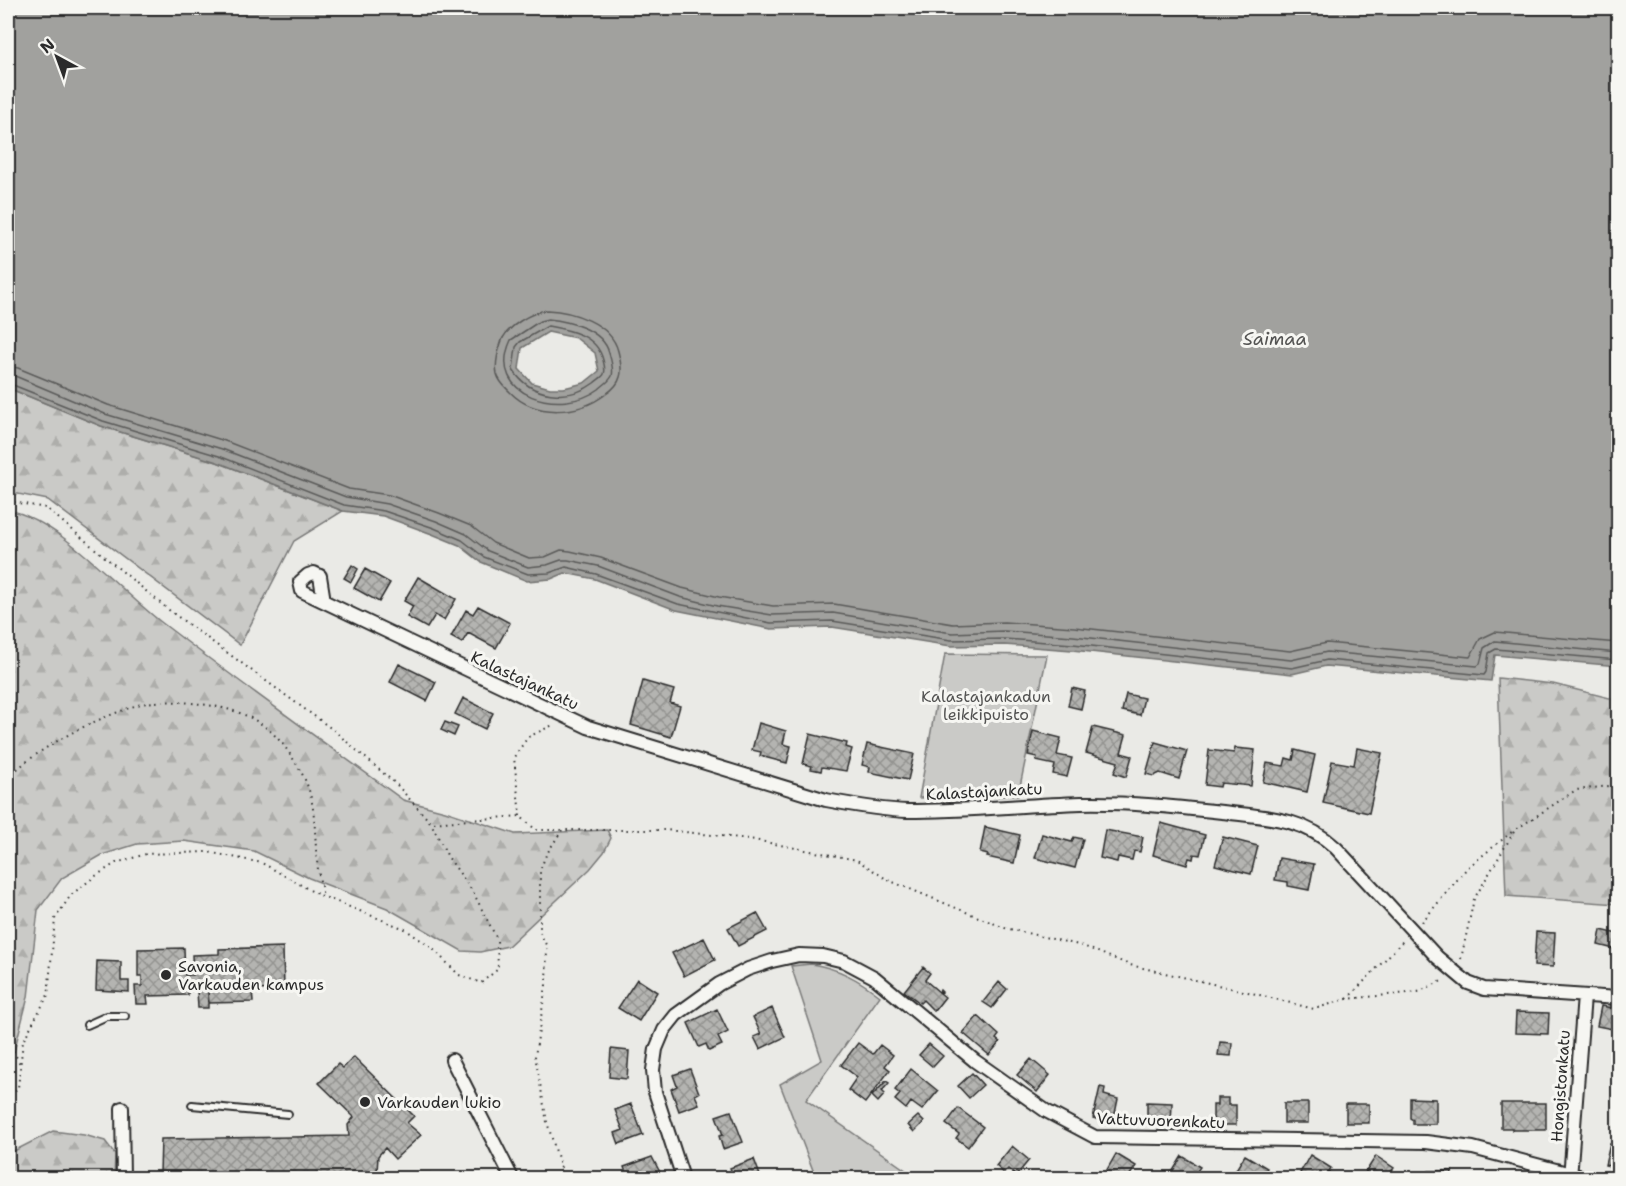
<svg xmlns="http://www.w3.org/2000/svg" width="1626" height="1186" font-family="'Shantell Sans',sans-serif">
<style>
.green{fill:#cacac7;stroke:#7a7a79;stroke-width:1.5}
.forest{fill:url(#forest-firs);stroke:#7a7a79;stroke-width:1.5}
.water{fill:#a1a19e;stroke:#727270;stroke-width:1.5;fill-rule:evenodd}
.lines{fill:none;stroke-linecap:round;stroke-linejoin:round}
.shore{stroke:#5a5a59;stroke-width:1.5}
.building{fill:url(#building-cross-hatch);stroke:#2b2b2b;stroke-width:1.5}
.service-casing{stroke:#2b2b2b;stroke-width:10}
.minor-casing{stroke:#2b2b2b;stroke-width:16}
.path{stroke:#2b2b2b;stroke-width:2;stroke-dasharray:1.5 4.5;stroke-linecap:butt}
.service{stroke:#f6f6f2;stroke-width:6}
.minor{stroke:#f6f6f2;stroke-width:12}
.poi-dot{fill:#2b2b2b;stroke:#f6f6f2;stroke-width:2}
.labels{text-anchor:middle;stroke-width:6;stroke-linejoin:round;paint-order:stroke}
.street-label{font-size:16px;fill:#2b2b2b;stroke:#f6f6f2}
.park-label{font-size:16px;fill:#535352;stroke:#f6f6f2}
.poi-label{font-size:16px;fill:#2b2b2b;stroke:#f6f6f2;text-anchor:start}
.water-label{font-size:18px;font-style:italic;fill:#545453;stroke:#f6f6f2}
</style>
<defs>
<pattern id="forest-firs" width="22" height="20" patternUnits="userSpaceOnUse" patternTransform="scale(1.5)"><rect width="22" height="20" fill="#cacac7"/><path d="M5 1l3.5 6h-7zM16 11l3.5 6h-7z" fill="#aeaeab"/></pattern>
<pattern id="building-cross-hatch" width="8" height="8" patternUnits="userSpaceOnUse" patternTransform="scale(1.5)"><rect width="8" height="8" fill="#b4b4b1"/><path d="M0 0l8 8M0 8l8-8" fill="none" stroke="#939390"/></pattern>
</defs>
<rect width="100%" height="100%" fill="#eaeae6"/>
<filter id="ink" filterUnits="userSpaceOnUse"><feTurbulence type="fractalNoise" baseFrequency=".0167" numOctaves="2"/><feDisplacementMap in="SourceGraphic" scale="12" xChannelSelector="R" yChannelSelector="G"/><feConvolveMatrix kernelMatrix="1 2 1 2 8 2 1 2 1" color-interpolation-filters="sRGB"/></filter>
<g filter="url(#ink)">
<path class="green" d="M 945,654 L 1047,655 L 1018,796 L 919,798 Z
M 811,964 C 838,968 858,979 880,996 L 806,1100 L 917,1178 L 816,1178 L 780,1084 L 822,1060 L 791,966 Z"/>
<path class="forest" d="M 8,388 L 101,426 L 217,462 L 343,511 L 294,541 L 240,645 L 48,500 L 8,492 Z
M 8,510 C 60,520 118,589 161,622 C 240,683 322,741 403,800 L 445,811 L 515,834 L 607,830 L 611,838 L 604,852 L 590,869 L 508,946 L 480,952 L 462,951 L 387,908 L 309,878 L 254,851 L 184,841 L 137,844 L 102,855 L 62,878 L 38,910 L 28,997 L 8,1075 Z
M 1498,678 L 1553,684 L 1618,700 L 1618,904 L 1506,896 Z
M 53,1131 L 84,1135 L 105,1141 L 115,1154 L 114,1178 L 8,1178 L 8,1154 Z"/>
<path class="water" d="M 8,8 L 1618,8 L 1618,666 L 1495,655 L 1491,681 L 1326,666 L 1292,674 L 1072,650 L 1004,645 L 951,646 L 832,627 L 771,629 L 676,610 L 595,579 L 565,573 L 551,579 L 527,581 L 481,562 L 459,545 L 432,534 L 383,516 L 343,511 L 217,462 L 101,426 L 8,388 ZM 548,332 L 576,338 L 595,353 L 599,371 L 584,383 L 564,388 L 550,388 L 532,383 L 519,369 L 522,348 Z"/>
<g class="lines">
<path class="shore" d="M 547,310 C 572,311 611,323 618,351 C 620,359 623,369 620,377 C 618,385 612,390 606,394 C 579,415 535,418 510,392 C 505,387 499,382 497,374 C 495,365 498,352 501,343 C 505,327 532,312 547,310 Z
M 548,319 C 568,321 603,329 609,353 C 611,360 614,369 612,376 C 609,382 603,385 599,389 C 562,417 485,397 511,340 L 540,321 Z
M 548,326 C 570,330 597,335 603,360 C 604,364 606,370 604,374 C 603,377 597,380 594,383 C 569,402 530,397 513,370 L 516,347 L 520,342 Z
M 8,366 L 18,368 L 108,405 L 225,441 L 349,489 L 389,495 L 439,513 L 471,526 L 493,543 L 529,558 L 545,557 L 561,550 L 570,551 L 601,558 L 682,588 L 719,597 L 773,606 L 834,604 L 953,624 L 1004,622 L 1074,627 L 1290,651 L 1327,643 L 1470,657 L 1480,639 L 1495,632 L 1618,643
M 8,375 L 15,376 L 105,414 L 222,449 L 346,497 L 387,504 L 436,521 L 466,534 L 488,551 L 528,567 L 547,565 L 561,560 L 568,560 L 598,566 L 680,597 L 717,606 L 772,615 L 833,613 L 952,633 L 1004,631 L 1073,636 L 1291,660 L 1327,652 L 1477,666 L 1480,664 L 1484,648 L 1495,641 L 1618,653
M 8,383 L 103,421 L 219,456 L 344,505 L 384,511 L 434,528 L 462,540 L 484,557 L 528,574 L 549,573 L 566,567 L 596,574 L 678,604 L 771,623 L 832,621 L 951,640 L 1004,639 L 1073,644 L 1292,668 L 1327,660 L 1484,675 L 1486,672 L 1489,653 L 1496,649 L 1618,660"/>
</g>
<path class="building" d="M 352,565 L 358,569 L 351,582 L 344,578 Z
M 365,569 L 390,583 L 379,602 L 354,588 Z
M 418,577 L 456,599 L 444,620 L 435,615 L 427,628 L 407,617 L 413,606 L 404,601 Z
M 478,606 L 510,623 L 496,648 L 468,633 L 462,643 L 451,637 L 466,610 L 473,614 Z
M 399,664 L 436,682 L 427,701 L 390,682 Z
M 643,681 L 674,690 L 670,703 L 680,706 L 671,737 L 631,725 Z
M 1072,688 L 1085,691 L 1081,709 L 1068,706 Z
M 1126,694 L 1144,698 L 1140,715 L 1122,711 Z
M 463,698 L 493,713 L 485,729 L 455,714 Z
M 445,722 L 458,727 L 454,736 L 441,730 Z
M 759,723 L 786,731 L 783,744 L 791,746 L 787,763 L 760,756 L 761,752 L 752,750 Z
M 1093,727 L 1126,735 L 1121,753 L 1132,756 L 1126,777 L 1114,773 L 1118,762 L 1086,753 Z
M 1033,731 L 1061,738 L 1057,755 L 1072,758 L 1067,777 L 1053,774 L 1055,765 L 1036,761 L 1037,757 L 1028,755 Z
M 810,734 L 847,743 L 846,747 L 852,749 L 846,771 L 822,767 L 821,771 L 811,769 L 812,766 L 803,764 Z
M 1155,742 L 1187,751 L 1179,779 L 1160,773 L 1154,776 L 1146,774 Z
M 867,744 L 914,754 L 908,780 L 869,772 L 870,767 L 862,765 Z
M 1235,748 L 1255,750 L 1251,786 L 1221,783 L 1220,787 L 1205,785 L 1209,750 L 1234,753 Z
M 1357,748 L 1382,753 L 1369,813 L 1323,803 L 1332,761 L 1354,765 Z
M 1295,750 L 1315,755 L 1307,792 L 1263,782 L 1267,763 L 1284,766 L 1286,758 L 1293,760 Z
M 1161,823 L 1205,835 L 1200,855 L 1194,854 L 1193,859 L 1189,858 L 1187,865 L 1153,855 Z
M 985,827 L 1020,835 L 1014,863 L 987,857 L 988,855 L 980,853 Z
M 1105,830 L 1143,837 L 1140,852 L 1134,851 L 1132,860 L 1118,857 L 1117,862 L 1100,858 Z
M 1042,834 L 1072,842 L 1074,837 L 1083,839 L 1075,868 L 1035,858 Z
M 1223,837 L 1258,846 L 1251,874 L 1215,865 Z
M 1279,858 L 1314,864 L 1309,890 L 1288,886 L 1288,882 L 1275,880 Z
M 757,913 L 767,931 L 738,946 L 728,928 Z
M 1601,930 L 1618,934 L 1618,950 L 1598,945 Z
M 1536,932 L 1555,933 L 1553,967 L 1534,966 Z
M 704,938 L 715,960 L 684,976 L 672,953 Z
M 283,947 L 284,989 L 252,990 L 253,1002 L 209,1003 L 208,992 L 208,1008 L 198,1008 L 197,990 L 188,991 L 188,995 L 147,996 L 148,1004 L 136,1004 L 135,986 L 142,986 L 142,976 L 138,976 L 138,949 L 184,948 L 185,975 L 193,975 L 192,955 L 219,954 L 219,949 Z
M 97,961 L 121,962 L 121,981 L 129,981 L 129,992 L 96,990 Z
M 923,967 L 930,973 L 925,980 L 939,992 L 940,990 L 942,992 L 940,993 L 945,997 L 934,1011 L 923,1000 L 920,1003 L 904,991 Z
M 637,979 L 657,992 L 639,1021 L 618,1008 Z
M 999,982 L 1007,989 L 992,1008 L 983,1002 Z
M 1601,1006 L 1618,1009 L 1618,1030 L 1597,1026 Z
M 772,1008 L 785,1037 L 760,1049 L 754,1037 L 761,1034 L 753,1017 Z
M 717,1009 L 728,1032 L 718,1037 L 722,1045 L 709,1051 L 706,1044 L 699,1047 L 688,1023 Z
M 1516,1012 L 1549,1013 L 1548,1034 L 1515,1033 Z
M 978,1016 L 999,1035 L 996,1039 L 1000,1042 L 989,1055 L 963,1033 Z
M 1220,1042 L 1232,1043 L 1231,1056 L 1218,1055 Z
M 858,1043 L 873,1054 L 880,1045 L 893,1055 L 885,1066 L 890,1070 L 865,1103 L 848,1090 L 857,1077 L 841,1065 Z
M 929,1044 L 943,1056 L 933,1067 L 919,1055 Z
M 611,1049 L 629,1051 L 627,1079 L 609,1077 Z
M 354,1057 L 414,1116 L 407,1123 L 421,1135 L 395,1159 L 385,1148 L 378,1156 L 377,1172 L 430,1173 L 430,1178 L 165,1178 L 165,1173 L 160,1173 L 161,1139 L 349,1136 L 348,1125 L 354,1117 L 319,1083 L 338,1064 L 343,1068 Z
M 1031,1059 L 1050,1075 L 1037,1092 L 1017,1075 Z
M 690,1069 L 699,1093 L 695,1095 L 699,1104 L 679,1111 L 671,1089 L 677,1086 L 673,1075 Z
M 911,1069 L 938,1091 L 922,1110 L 911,1102 L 906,1109 L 895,1100 L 900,1094 L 895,1090 Z
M 972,1073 L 983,1085 L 969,1098 L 958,1086 Z
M 886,1081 L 889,1083 L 882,1091 L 885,1094 L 878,1102 L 872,1096 Z
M 1100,1087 L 1105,1088 L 1104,1095 L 1118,1099 L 1114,1118 L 1104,1116 L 1103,1121 L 1093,1118 Z
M 1217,1098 L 1228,1098 L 1228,1105 L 1236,1105 L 1236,1125 L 1213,1125 L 1213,1105 L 1217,1105 Z
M 1410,1098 L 1436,1099 L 1436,1124 L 1413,1124 L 1413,1120 L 1410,1118 Z
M 1147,1102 L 1172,1103 L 1171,1124 L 1147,1123 Z
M 1284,1103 L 1308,1103 L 1308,1123 L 1284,1123 Z
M 1501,1103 L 1546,1103 L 1546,1130 L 1512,1130 L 1512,1128 L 1501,1128 Z
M 631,1104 L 643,1135 L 619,1144 L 615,1133 L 623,1130 L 615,1110 Z
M 1346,1104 L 1369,1104 L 1369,1123 L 1346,1123 Z
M 958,1108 L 983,1127 L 968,1147 L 956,1138 L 959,1134 L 946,1124 Z
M 731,1111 L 743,1142 L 723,1149 L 719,1136 L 723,1135 L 716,1116 Z
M 918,1116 L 924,1122 L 914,1132 L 908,1125 Z
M 1610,1144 L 1618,1146 L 1618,1168 L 1605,1165 Z
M 1012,1146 L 1029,1160 L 1016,1176 L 1008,1169 L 1004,1173 L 996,1166 Z
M 1116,1154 L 1136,1166 L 1128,1178 L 1110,1178 L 1104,1175 Z
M 1245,1155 L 1267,1168 L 1261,1178 L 1247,1178 L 1235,1171 Z
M 1310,1155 L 1331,1168 L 1325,1178 L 1309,1178 L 1300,1173 Z
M 1182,1156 L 1200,1167 L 1192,1178 L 1178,1178 L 1171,1174 Z
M 1376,1156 L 1394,1168 L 1386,1178 L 1374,1178 L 1365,1173 Z
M 652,1157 L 663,1178 L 635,1178 L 634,1176 L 628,1178 L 624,1167 Z
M 754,1159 L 761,1178 L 734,1178 L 730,1168 Z
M 1429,1171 L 1452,1171 L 1451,1178 L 1429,1178 Z"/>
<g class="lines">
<g class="service-casing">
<path id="service" d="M 87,1025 L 107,1016 L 125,1016
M 192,1105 L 288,1114"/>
</g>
<g class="minor-casing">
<path id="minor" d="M 324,601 L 320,576 L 314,573 L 308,575 L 300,582 L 302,591 L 588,727 L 826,800 C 853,805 880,810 907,811 C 965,811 1023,805 1081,803 C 1128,802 1175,807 1222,812 C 1265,817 1303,817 1336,848 L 1437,957 L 1468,983 L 1484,989 L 1618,998
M 452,1060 L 512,1178
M 122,1108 L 123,1178
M 683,1178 L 655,1092 L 653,1070 L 656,1049 L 664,1030 L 676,1015 L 719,984 L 748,969 L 772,961 L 799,955 L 823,956 L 844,961 L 874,977 L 975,1061 L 1046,1111 L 1095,1137 L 1426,1142 L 1473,1148 L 1586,1178
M 1570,1178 L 1584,996"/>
</g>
<path class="path" d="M 8,501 L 46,508 L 170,611 L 332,729 L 397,785 L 431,823 L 520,816 L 536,830 L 666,830 L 749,839 L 857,860 L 888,880 L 1005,928 L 1083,946 L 1130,965 L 1248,992 L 1314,1009 L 1347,999 L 1418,992 L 1444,980
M 8,777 C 40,748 80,726 121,711 C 129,708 138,704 147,703 C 165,700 183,702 201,704 C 252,711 276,727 301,772 C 317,799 314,832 317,861 C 318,873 321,885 323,897
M 520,816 L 514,757 L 528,737 L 553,725
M 562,830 L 546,855 L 540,870 L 540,932 L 547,947 L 546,985 L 535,1056 L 547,1122 L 564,1178
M 1422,922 L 1467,868 L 1513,831
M 1461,959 L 1474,899 L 1515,830 L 1576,790 L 1618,785
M 1347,999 L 1403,941
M 8,1040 L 20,1064
M 8,1101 L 18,1088 L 23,1041 L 48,995 L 55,919 L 71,895 L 94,877 L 116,863 L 146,854 L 208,852 L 262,863 L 317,894 L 405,929 L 432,948 L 459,975 L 481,983 L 498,969 L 497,939 L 473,892 L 448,857 L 431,823"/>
<use href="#service" class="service"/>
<use href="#minor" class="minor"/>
</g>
</g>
<g class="poi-dot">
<circle cx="166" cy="975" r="6"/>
<circle cx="365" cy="1102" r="6"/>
</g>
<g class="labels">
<g class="street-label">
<text transform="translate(525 680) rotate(25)" y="6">Kalastajankatu</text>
<text transform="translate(984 791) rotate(-3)" y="6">Kalastajankatu</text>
<text transform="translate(1560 1086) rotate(-86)" y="6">Hongistonkatu</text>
<text transform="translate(1161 1120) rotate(2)" y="6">Vattuvuorenkatu</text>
</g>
<g class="park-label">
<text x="986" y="702">Kalastajankadun<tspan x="986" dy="18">leikkipuisto</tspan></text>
</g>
<g class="poi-label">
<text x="178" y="972">Savonia,<tspan x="178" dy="18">Varkauden kampus</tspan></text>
<text x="377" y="1108">Varkauden lukio</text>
</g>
<g class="water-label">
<text x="1275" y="345">Saimaa</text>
</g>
</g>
<rect width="1626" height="1186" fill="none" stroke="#f6f6f2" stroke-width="30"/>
<rect x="15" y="15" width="1596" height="1156" fill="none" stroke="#2b2b2b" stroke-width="2" filter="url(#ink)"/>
<g transform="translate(57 57) rotate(319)" stroke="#f6f6f2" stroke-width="4.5" paint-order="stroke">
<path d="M0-4.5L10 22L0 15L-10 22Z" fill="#2b2b2b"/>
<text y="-9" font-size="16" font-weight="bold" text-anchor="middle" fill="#2b2b2b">N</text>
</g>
</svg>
